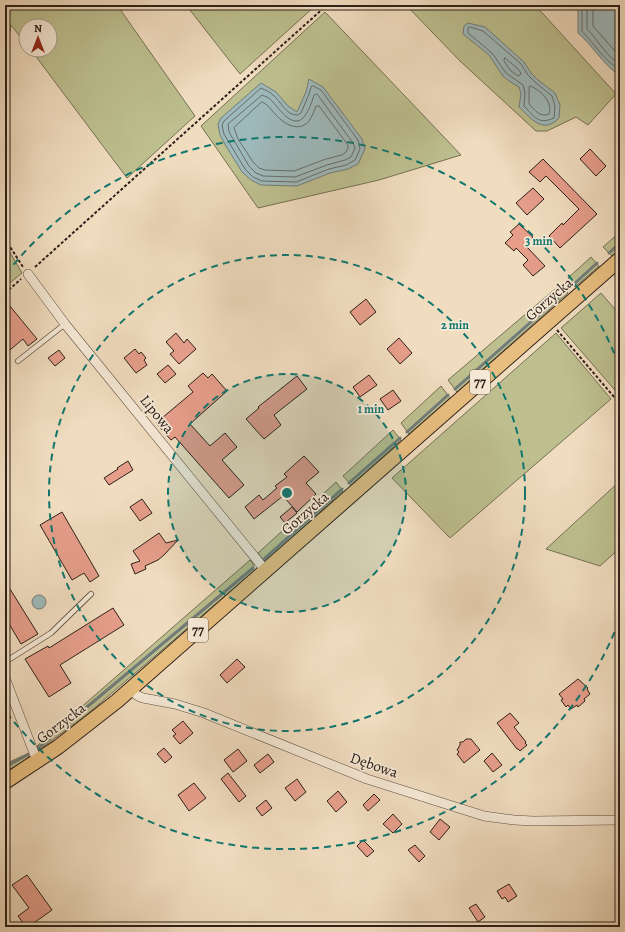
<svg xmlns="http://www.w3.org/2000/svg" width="625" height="932" font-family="Alegreya,serif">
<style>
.green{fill:#bdbf8f;stroke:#757054}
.water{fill:#9eb9bb;stroke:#717c7a}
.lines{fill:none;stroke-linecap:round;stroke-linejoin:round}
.shore{stroke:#666c6a;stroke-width:1}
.stream{stroke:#717c7a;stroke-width:3}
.building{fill:#e69e8b;stroke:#2d2019}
.lane-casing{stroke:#5e4f42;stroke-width:6}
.street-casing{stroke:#5e4f42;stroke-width:10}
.primary-casing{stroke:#2d2019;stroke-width:16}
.path{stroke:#2d2019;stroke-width:2;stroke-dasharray:3 2;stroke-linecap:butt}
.lane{stroke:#f5e8d5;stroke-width:4.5}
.street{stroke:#f5e8d5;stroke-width:9}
.primary{stroke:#e8be80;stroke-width:14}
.ring{fill:none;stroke:#0f766e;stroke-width:2;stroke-dasharray:7 5}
.labels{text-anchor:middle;stroke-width:3.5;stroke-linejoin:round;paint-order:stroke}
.shield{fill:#f5e8d5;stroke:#695c51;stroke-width:1}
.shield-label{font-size:14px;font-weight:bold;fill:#2d2019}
.street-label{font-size:15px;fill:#2d2019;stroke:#f5e8d5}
.centre{fill:#0f766e;stroke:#f5e8d5;stroke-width:2}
.ring-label{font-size:12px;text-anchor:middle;font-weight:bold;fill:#0f766e;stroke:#f5e8d5;stroke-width:3.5;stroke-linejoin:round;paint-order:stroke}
</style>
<rect width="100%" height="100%" fill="#f0dcbf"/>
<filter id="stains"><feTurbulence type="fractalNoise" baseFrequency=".005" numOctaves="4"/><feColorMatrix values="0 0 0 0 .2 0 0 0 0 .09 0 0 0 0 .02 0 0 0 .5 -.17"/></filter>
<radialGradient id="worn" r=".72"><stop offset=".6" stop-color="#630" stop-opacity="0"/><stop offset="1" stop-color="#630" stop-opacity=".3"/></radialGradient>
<path class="green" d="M 10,5 L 117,5 L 195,116 L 127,178 L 31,50 L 50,50 L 50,26 L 26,26 L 26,44 L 11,25 L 5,62 L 5,27 Z
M 186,5 L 316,5 L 240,74 Z
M 406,5 L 535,5 L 616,94 L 588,125 L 576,117 L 547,131 L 536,131 L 460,61 Z
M 325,12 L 461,155 L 379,180 L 258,208 L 201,126 Z
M 620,232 L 620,249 L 612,256 L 603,247 Z
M 5,244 L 22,273 L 5,287 Z
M 591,257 L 599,266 L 575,287 L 568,278 Z
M 561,284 L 568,293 L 457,392 L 448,380 Z
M 601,293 L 620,315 L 620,396 L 561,328 Z
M 556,333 L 611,399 L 450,538 L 392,478 Z
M 441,386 L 450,398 L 409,434 L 401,423 Z
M 393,430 L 401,440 L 351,485 L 343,476 Z
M 620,481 L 620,548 L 600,566 L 546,549 Z
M 336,482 L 343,491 L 265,562 L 258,553 Z
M 250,560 L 253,564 L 254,571 L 85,716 L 40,749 L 37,746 L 40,743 Z
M 29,753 L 28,759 L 5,772 L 5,764 Z"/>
<path class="water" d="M 578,5 L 620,5 L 620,72 L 615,72 C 601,61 592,45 578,33 Z
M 468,23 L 485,27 L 524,62 L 531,73 L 538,80 L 555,93 L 560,105 L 559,118 C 543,135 531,118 519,107 L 521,94 L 519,87 L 509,81 L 503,76 L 489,55 L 463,34 L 464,26 Z
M 309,79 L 323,87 L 362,139 L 365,149 L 358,164 L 348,169 L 330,173 L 297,186 L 261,185 L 251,180 L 242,172 L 226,146 L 220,135 L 218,124 L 221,118 L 261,83 L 276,92 L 288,106 L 297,112 L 306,92 Z
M32 602a7 7 0 1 1 14 0a7 7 0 1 1-14 0Z"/>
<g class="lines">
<path class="shore" d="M 582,5 L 582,31 C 590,39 610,68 620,68
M 587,5 L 587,29 C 596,37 609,61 620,63
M 593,5 L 593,26 L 620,57
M 470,27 L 483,31 L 521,64 L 528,75 L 535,82 L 552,96 L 555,106 L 554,118 C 538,125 535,117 524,106 L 525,93 L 523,85 L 506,73 L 492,53 L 468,33 L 468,28 Z
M 505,58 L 517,68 L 521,73 L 520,75 L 518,76 L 510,70 L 504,61 Z
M 313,86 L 321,90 L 358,140 L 360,149 L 355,160 L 346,165 L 329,169 L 296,182 L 262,181 L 253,177 L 245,169 L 224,134 L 222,125 L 224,121 L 261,88 C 265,90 270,92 273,95 C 281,101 286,116 298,115 L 301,113 L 309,94 L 311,87 Z
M 530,86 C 541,90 553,102 549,114 C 540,118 535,110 529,104 L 529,88 Z
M 317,94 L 353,143 L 355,148 L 351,157 L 345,160 L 327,165 L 295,177 L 263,176 L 256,173 L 249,166 L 229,132 L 228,124 L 262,95 C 264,96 268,97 270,99 C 277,105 292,131 304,117 C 309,111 312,102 314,95 Z
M 262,102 C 268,104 271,110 276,115 C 284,124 299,133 309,121 C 312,117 314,111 316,106 L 319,106 L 348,145 L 348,148 L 346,152 L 342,155 L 326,159 L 294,171 L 265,170 L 259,168 L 253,162 L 238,139 L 234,128 Z"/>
<path class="stream" d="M 609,253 L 620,243
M 573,285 L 597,263
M 455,389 L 566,291
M 407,432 L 448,395
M 349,483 L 400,438
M 264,559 L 342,489
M 38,748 L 253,568
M 5,767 L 27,755"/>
</g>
<path class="building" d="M 590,149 L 606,166 L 596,176 L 580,159 Z
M 543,159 L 597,214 L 560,248 L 549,236 L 562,223 L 563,225 L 579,209 L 546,176 L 540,182 L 529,172 Z
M 533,188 L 544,199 L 527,215 L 516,203 Z
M 519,224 L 533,237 L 525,245 L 545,266 L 533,276 L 523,265 L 528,260 L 516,248 L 514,251 L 505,243 L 513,235 L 510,232 Z
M 366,299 L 376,312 L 360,325 L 350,312 Z
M 5,300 L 37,339 L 28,346 L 23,339 L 5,354 Z
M 176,333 L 184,343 L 187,339 L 196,349 L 179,364 L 170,354 L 174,351 L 166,342 Z
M 399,338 L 412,353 L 400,364 L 387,349 Z
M 135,349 L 139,354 L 141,352 L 146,358 L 144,360 L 147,365 L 136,373 L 124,358 Z
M 59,350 L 65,358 L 55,366 L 48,358 Z
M 168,365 L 176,374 L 165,383 L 157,374 Z
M 203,373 L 208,378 L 212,374 L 227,391 L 190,424 L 210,446 L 225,433 L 237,447 L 222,460 L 244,485 L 229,498 L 175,437 L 171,440 L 156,423 L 193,392 L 188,386 Z
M 369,375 L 377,385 L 360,397 L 353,387 Z
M 297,376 L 307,389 L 274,415 L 281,425 L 264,439 L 246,419 L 259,408 L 258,407 Z
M 393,390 L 401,401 L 388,410 L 380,399 Z
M 304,456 L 319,472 L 306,483 L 316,494 L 297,512 L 283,496 L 254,519 L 245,507 L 259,495 L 263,500 L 277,488 L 275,486 L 287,477 L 284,474 Z
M 128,461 L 133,470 L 109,485 L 104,478 L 118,469 L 117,468 Z
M 142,499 L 152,513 L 140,521 L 130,507 Z
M 292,507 L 297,513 L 285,523 L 280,517 Z
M 62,512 L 99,576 L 90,582 L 84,573 L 72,580 L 40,525 Z
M 159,533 L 166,543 L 178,540 L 164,555 L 158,560 L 145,566 L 146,569 L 135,574 L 131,564 L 140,561 L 133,551 Z
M 10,589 L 38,634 L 21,644 L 5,617 L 5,592 Z
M 113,608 L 124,625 L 60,665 L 71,683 L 49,697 L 25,659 L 48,646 L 49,648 Z
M 237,659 L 245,667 L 227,683 L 220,675 Z
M 578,679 L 588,688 L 587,689 L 590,694 L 584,699 L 585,701 L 578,707 L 577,705 L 571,709 L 568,705 L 566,707 L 561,700 L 563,699 L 559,694 Z
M 510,713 L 519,723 L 514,727 L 526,742 L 525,743 L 527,745 L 520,751 L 518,749 L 517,749 L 497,723 Z
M 183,721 L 193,733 L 180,744 L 173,736 L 176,734 L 172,730 Z
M 466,739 L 471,739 L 480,750 L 464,763 L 457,754 L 459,752 L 457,750 L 460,745 L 460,742 L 463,742 Z
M 164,748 L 172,757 L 165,763 L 157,754 Z
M 238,749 L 247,761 L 233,772 L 224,760 Z
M 492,753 L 502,765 L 493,772 L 484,761 Z
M 268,754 L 274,762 L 260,773 L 254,765 Z
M 228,773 L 246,796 L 239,802 L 221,779 Z
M 297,779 L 306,792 L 295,801 L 285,788 Z
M 194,783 L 206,798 L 189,811 L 178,795 Z
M 338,791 L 347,802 L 336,812 L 327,801 Z
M 374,794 L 380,800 L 368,811 L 363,805 Z
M 266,800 L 272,808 L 262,816 L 256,808 Z
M 393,814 L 402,824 L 393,833 L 383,824 Z
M 440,819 L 450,827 L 439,840 L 430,832 Z
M 363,840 L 374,851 L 367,857 L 357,846 Z
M 415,845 L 425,856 L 419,862 L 408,850 Z
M 27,875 L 52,910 L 28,927 L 26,927 L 18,916 L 29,908 L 12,885 Z
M 509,884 L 517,896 L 508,902 L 505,897 L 502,899 L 497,891 Z
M 476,904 L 485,917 L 478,922 L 469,908 Z"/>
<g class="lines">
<g class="lane-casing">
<path id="lane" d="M 18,361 L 65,324
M 5,662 L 51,633 L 91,594"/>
</g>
<g class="street-casing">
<path id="street" d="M 28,274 L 65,324 L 266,571
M 5,678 L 34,753 L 38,761
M 130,690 L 138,696 L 143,698 L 175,704 L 204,713 L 367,779 L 484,816 L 514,820 L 533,821 L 620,820"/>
</g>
<g class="primary-casing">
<path id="primary" d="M 5,782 L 58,747 L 117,701 L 620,259"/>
</g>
<path class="path" d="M 5,17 L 7,5
M 5,239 L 23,267
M 35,267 L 327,5
M 5,293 L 21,279
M 557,330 L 620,404"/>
<use href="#lane" class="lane"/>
<use href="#street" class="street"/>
<use href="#primary" class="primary"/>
</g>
<circle cx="287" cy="493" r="119" fill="#0f766e" fill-opacity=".12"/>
<g class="ring">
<circle cx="287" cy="493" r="119"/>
<circle cx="287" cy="493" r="238"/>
<path d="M619 621A356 356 0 0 1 6 712M6 274A356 356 0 0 1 619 365"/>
</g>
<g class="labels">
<g class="shield">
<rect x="470" y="370" width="20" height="24" rx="3"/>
<rect x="188" y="618" width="20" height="24" rx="3"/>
</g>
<g class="shield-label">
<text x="480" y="387">77</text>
<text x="198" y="635">77</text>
</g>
<g class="street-label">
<text transform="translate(549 299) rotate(-41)" y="5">Gorzycka</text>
<text transform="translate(157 414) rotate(51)" y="5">Lipowa</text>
<text transform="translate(305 513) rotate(-41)" y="5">Gorzycka</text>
<text transform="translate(61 723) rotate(-37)" y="5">Gorzycka</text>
<text transform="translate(374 765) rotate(19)" y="5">Dębowa</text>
</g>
</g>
<circle cx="287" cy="493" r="6" class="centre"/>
<g class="ring-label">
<text x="539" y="245">3 min</text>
<text x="455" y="329">2 min</text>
<text x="371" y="413">1 min</text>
</g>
<rect width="625" height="932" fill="none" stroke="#f0dcbf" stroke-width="20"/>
<rect x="6" y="6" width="613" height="920" fill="none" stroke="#2d2019" stroke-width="2"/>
<rect x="10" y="10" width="605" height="912" fill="none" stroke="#2d2019"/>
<g transform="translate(38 38)"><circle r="19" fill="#f5e8d5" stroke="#a5988a"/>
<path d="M0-3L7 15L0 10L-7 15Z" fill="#8f2418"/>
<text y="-6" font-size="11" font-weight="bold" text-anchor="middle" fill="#2d2019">N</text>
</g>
<rect width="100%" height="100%" filter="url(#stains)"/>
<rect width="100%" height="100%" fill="url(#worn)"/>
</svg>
